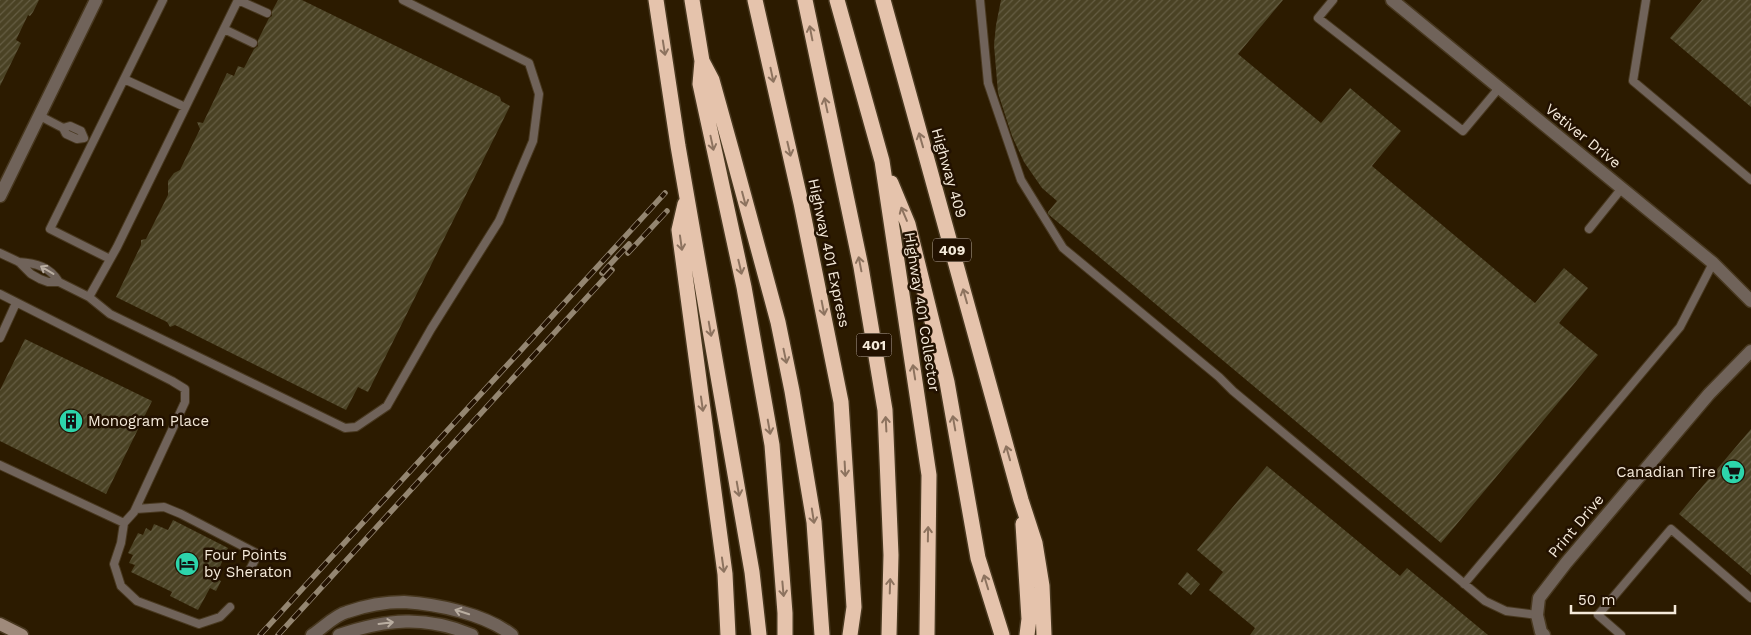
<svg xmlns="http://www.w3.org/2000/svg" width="1751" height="635" font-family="'Work Sans',sans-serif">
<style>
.building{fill:url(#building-hatch)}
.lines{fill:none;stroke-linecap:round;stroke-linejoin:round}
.service-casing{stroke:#48381f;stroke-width:10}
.minor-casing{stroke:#48381f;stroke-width:15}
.secondary-casing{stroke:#48381f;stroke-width:15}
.motorway-casing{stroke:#48381f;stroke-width:18}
.service{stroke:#70635a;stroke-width:8}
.minor{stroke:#70635a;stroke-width:12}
.secondary{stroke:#9f8a7b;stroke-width:12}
.motorway{stroke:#e5c3ac;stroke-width:15}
.rail-casing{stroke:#948671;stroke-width:5.5}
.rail{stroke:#210;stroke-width:4;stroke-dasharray:11;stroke-linecap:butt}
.oneway{stroke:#8d735f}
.oneway2{stroke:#b9ada0}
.labels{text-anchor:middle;stroke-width:5;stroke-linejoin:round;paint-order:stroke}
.shield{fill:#210;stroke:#b6a999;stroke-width:1}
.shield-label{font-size:14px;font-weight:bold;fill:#f5eada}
.street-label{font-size:15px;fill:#f5eada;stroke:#210}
.poi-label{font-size:15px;fill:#f5eada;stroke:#210;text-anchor:start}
</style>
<defs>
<pattern id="building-hatch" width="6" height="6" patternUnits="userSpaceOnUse" patternTransform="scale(1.25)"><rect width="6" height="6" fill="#4a4224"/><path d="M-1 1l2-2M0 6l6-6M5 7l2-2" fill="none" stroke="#655d43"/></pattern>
</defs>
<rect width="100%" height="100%" fill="#2c1b00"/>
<path class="building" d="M 0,0 L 39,0 L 33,12 L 30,16 L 28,15 L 16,40 L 21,43 L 0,86 Z
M 278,0 L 302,0 L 500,97 L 501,101 L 510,106 L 368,392 L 358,387 L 346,410 L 175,325 L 170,327 L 167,322 L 116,297 L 141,245 L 141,240 L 146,239 L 168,195 L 168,181 L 174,173 L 180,170 L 200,129 L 197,122 L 203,123 L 227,73 L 234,76 L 238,66 L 244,68 L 254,49 L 258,46 L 258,40 L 269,18 L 272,16 L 272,11 Z
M 1001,0 L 1283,0 L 1238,54 L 1321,123 L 1350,88 L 1401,131 L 1372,166 L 1535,303 L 1564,268 L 1588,288 L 1559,323 L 1598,355 L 1441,543 L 1048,214 L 1048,212 L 1057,201 L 1042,188 L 1024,162 L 1012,136 L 998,93 L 994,45 L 996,25 Z
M 1702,0 L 1751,0 L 1751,107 L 1670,38 Z
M 25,339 L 152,401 L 106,494 L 0,441 L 0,390 Z
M 1751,429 L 1751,575 L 1679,514 Z
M 1267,466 L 1400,576 L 1407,568 L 1488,635 L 1250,635 L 1255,628 L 1209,590 L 1223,572 L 1197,550 Z
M 173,520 L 228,548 L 215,578 L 221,581 L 216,591 L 210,588 L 198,610 L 170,596 L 172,592 L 131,572 L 135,565 L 129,563 L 133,555 L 128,553 L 138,533 L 143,535 L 146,528 L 151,531 L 154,524 L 168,530 Z
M 1187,572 L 1200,584 L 1191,595 L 1178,584 Z"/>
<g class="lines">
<g class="service-casing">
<path id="service" d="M 238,0 L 267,13
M 980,0 L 988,83 L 1021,180 L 1063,248 L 1219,377 L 1233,391 L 1485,601 L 1506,611 L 1537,615
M 1333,0 L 1318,18 L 1463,131 L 1499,88
M 1646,0 L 1633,81 L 1751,180
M 224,29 L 253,43
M 124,79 L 185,107
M 40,116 L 63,128 L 66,134 L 77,139 L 84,138 L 81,131 L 70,126 L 63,128
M 1589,229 L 1622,188
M 0,253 L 19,262 L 31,274 L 40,279 L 48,282 L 59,282 C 50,267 36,263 19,262
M 110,259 L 50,229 L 163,0
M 59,282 L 89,297 L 110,314 L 345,428 L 356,427 L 387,406 L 431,329 L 499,221 L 533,141 L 539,94 L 529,63 L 403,0
M 0,294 L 172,381 L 185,389 L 185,402 L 134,512 L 124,523 L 0,465
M 89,297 L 117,247 L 238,0
M 0,338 L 16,303
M 136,509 L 164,507 L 181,514 L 258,554 L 248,573
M 124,523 L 121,543 L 114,564 L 121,586 L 137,601 L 199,624 L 220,617 L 230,607
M 1464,584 L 1680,327 L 1713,263
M 1621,635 L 1598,615 L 1671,529 L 1751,598"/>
</g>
<g class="minor-casing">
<path id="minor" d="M 1392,0 L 1713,263 L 1751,301
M 0,196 L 96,0
M 312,635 C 323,628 335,615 347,612 C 364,606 386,602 404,602 C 437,604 485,614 512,635
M 339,635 C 386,619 426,615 472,635
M 1544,635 L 1541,632 L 1537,615 L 1539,598 L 1566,563 L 1709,394 L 1751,351"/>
</g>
<g class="secondary-casing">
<path id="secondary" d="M 0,624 L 22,635"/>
</g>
<g class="motorway-casing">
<path id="motorway" d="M 656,0 L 678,146 L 752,572 L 759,635
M 692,0 L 702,61 L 700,84 L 744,287 L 772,445 L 785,613 L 785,635
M 755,0 L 801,203 L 841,402 L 854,607 L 850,635
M 805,0 L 861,267 L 885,410 L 891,555 L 889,635
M 837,0 L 882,161 L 929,475 L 927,635
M 883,0 L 1021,500 L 1035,543 L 1042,586 L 1044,635
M 702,61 L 712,80 L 732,152 L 778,322 L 792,391 L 814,522 L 822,635
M 891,183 L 908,224 L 947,382 L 978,558 L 1002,635
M 685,204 L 679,230 L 725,574 L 728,635
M 1023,524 L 1029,619 L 1027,635"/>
</g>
<use href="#service" class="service"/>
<use href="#minor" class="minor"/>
<use href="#secondary" class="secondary"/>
<use href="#motorway" class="motorway"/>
<g class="rail-casing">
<path id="rail" d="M 628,253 L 667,211
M 602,273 L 629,244
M 260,635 L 665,193
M 278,635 L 612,270"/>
</g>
<use href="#rail" class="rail"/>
</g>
<defs><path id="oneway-shaft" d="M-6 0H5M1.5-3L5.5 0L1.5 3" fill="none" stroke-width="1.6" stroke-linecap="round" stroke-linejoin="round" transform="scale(1.25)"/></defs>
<g class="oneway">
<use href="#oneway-shaft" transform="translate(811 33) rotate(-101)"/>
<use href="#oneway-shaft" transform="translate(664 48) rotate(81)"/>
<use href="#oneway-shaft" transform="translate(772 75) rotate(78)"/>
<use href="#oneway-shaft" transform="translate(826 105) rotate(-102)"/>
<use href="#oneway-shaft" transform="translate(921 140) rotate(-106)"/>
<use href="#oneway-shaft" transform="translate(712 143) rotate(78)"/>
<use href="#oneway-shaft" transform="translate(789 149) rotate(77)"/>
<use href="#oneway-shaft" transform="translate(744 199) rotate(75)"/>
<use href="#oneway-shaft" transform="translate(904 214) rotate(-113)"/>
<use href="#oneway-shaft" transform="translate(681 243) rotate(82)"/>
<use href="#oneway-shaft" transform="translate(860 264) rotate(-101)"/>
<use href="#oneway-shaft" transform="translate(740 267) rotate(77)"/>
<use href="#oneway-shaft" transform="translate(965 296) rotate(-106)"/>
<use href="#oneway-shaft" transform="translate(823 308) rotate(79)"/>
<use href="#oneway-shaft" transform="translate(710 329) rotate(80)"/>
<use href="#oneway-shaft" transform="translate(785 356) rotate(78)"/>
<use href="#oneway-shaft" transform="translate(914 372) rotate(-99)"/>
<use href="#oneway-shaft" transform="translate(702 404) rotate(82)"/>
<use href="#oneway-shaft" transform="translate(954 423) rotate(-100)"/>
<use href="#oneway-shaft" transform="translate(886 424) rotate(-93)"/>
<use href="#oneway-shaft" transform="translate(769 427) rotate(80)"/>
<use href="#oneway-shaft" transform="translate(1008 453) rotate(-106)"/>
<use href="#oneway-shaft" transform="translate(845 469) rotate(87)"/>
<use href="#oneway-shaft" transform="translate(738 489) rotate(80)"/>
<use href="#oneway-shaft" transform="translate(813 516) rotate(81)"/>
<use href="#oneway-shaft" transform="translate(928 534) rotate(-89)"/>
<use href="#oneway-shaft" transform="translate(723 565) rotate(82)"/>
<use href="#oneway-shaft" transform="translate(986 582) rotate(-107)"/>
<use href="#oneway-shaft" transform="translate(890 586) rotate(-88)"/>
<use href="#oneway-shaft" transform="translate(783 589) rotate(85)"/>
</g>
<g class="oneway2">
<use href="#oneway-shaft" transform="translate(47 270) rotate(-149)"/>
<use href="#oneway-shaft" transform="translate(462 612) rotate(-162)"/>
<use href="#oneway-shaft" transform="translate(386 623) rotate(-7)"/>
</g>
<defs>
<g id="building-disc" transform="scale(1.25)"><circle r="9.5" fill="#2dd4ab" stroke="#210"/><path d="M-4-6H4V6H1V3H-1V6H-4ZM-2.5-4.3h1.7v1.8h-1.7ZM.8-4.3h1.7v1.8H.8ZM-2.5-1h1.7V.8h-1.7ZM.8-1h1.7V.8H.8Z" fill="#111"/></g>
<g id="supermarket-disc" transform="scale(1.25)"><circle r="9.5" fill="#2dd4ab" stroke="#210"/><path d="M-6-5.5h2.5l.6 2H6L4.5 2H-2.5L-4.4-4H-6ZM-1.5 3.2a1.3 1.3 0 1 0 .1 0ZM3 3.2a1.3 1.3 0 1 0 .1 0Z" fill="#111"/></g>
<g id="hotel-disc" transform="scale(1.25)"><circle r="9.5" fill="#2dd4ab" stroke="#210"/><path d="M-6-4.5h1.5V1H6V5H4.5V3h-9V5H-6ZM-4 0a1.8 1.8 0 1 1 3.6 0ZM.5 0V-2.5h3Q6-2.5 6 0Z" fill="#111"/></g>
</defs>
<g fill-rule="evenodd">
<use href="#building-disc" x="71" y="421"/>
<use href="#supermarket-disc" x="1733" y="472"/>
<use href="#hotel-disc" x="187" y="564"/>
</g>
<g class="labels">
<g class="shield">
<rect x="933" y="238.5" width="38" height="23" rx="4"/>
<rect x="856.5" y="333.5" width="35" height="23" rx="4"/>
</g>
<g class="shield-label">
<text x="952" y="255">409</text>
<text x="874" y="350">401</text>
</g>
<g class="street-label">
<text transform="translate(1583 136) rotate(39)" y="5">Vetiver Drive</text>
<text transform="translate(949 173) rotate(74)" y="5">Highway 409</text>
<text transform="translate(829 253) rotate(78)" y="5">Highway 401 Express</text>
<text transform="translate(922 312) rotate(81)" y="5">Highway 401 Collector</text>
<text transform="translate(1576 526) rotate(-50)" y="5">Print Drive</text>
</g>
<g class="poi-label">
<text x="88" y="426">Monogram Place</text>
<text x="1716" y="477" text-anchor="end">Canadian Tire</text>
<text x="204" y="560">Four Points<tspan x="204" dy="17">by Sheraton</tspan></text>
</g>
</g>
<path d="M1571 605v8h104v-8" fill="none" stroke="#f5eada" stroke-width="2.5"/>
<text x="1578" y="605" font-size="15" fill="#f5eada" stroke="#221100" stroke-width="4" paint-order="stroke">50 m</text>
</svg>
